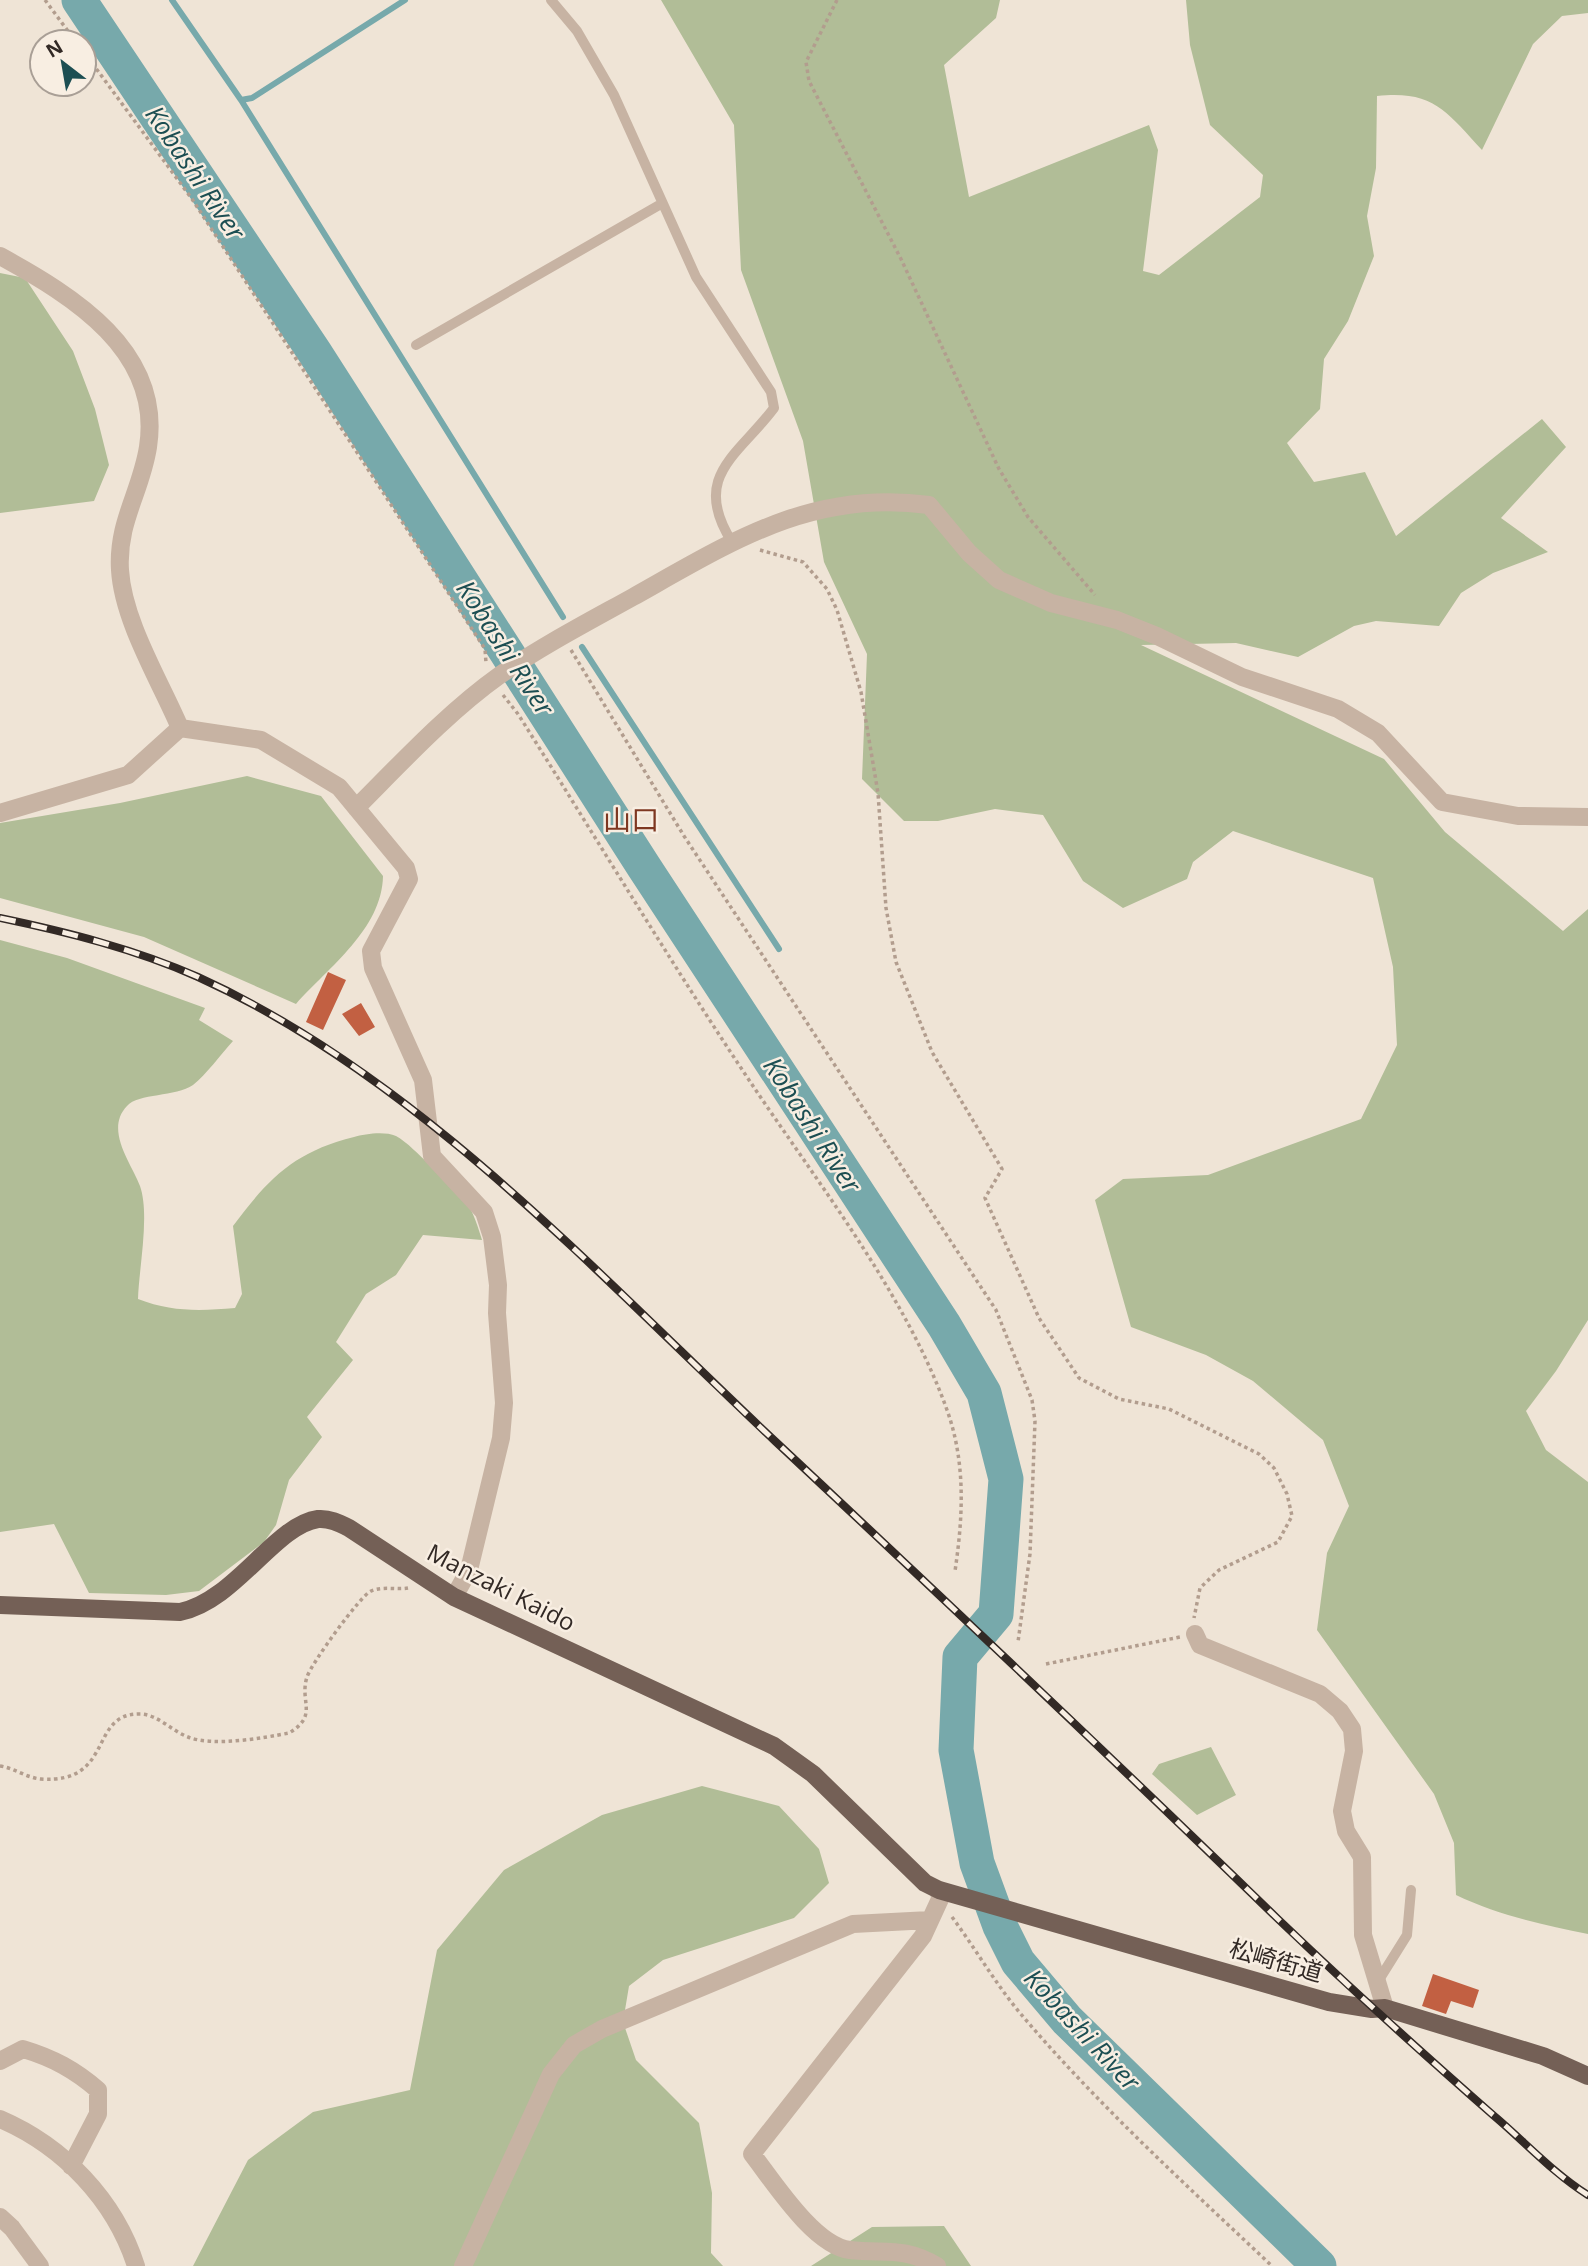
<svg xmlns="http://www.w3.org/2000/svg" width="1588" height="2266" font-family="'Open Sans','Noto Sans JP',sans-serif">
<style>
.green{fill:#b1bd97}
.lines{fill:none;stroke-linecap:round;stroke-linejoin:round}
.stream{stroke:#77a9ab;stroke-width:6}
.river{stroke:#77a9ab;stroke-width:35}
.building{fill:#c26042}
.path{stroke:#b29d8e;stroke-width:3.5;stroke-dasharray:3.5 3.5;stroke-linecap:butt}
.service{stroke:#c7b3a3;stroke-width:10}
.minor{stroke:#c7b3a3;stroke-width:18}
.tertiary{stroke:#c7b3a3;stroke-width:18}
.primary{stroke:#746056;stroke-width:18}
.rail-casing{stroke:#322925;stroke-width:8}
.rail{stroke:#f8eee2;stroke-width:5;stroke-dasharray:16;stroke-linecap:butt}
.labels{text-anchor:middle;stroke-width:5;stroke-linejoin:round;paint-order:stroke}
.street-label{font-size:24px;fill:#322925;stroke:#f8eee2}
.water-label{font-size:26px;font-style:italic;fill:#1c4e52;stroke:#f8eee2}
.quarter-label{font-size:28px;fill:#7e3721;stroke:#f8eee2}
</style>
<rect width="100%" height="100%" fill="#efe4d6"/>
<path class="green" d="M 661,0 L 1000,0 L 996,18 L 944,65 L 969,197 L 1149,125 L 1158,150 L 1143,271 L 1159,275 L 1260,197 L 1263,175 L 1210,125 L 1190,45 L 1186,0 L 1588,0 L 1588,13 L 1562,16 L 1533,44 L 1482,150 C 1446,111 1433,90 1377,96 L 1376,168 L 1367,216 L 1374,256 L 1348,321 L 1324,359 L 1320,409 L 1287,443 L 1314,482 L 1365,472 L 1396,536 L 1542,419 L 1566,447 L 1501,518 L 1548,552 L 1493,573 L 1461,593 L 1439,626 L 1376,621 L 1354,626 L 1298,657 L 1236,643 L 1141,645 L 1384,759 L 1445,832 L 1563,931 L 1588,909 L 1588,1320 L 1556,1371 L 1526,1411 L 1546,1450 L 1588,1482 L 1588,1934 C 1543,1925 1498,1915 1456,1895 L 1454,1843 L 1434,1794 L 1317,1630 L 1327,1553 L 1349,1506 L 1323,1440 L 1253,1381 L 1206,1355 L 1131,1327 L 1095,1200 L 1123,1179 L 1208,1175 L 1361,1119 L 1397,1045 L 1393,967 L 1373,878 L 1233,831 L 1193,862 L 1187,879 L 1123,908 L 1083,881 L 1043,815 L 995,809 L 938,821 L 904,821 L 862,779 L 867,654 L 824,562 L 803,441 L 741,270 L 734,125 Z
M 0,273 L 25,278 L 73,351 L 95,409 L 109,465 L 94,501 L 0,513 Z
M 247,776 L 321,796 L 383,876 C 382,929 329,967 296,1004 L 144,937 L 0,898 L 0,823 L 120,803 Z
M 0,940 L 67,958 L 205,1008 L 199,1020 L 233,1041 C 221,1054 206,1075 193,1085 C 176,1097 138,1093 127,1106 C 104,1130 132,1164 140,1186 C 150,1215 139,1267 138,1299 C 171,1312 200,1311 235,1308 L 242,1294 L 233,1226 C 269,1178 294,1152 354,1137 C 365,1134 384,1131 396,1136 C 407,1142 419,1155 429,1164 C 461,1190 470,1199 482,1240 L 423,1235 L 396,1275 L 366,1294 L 336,1342 L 353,1360 L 307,1417 L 322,1437 L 289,1480 L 276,1525 L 264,1542 L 199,1591 L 166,1595 L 89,1593 L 54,1524 L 0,1532 Z
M 1211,1747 L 1236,1795 L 1197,1815 L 1152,1774 L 1159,1764 Z
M 702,1786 L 779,1806 L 819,1849 L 829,1883 L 794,1918 L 663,1960 L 629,1986 L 623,2022 L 636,2060 L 699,2123 L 712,2193 L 711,2253 L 723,2266 L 193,2266 L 248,2160 L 313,2112 L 410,2090 L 437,1950 L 504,1870 L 602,1815 Z
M 944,2226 L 971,2266 L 811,2266 L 872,2227 Z"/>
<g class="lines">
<path class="stream" d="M 172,0 L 241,100 L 252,98 L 405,0
M 241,100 L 563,617
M 582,647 L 779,949"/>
<path class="river" d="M 79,0 L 315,353 L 644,867 L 944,1325 L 984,1393 L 1006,1479 L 996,1614 L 960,1657 L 956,1750 L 977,1863 L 1000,1926 L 1018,1962 L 1067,2020 L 1319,2266"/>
</g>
<path class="building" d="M 328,972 L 346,980 L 323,1030 L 306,1022 Z
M 361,1003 L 375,1027 L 359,1036 L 342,1014 Z
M 1433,1974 L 1479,1990 L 1473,2008 L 1451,2001 L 1446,2014 L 1422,2006 Z"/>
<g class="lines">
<path class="path" d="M 45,0 L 76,42
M 837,0 L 806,62 L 809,81 L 901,259 L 999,469 L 1028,517 L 1095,595
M 84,52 L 192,199 L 485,649 L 486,663
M 760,550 L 803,562 L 827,589 L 837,610 L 861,692 L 878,793 L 886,908 L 896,962 L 932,1052 L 1002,1169 L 985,1198 L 1039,1318 L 1079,1378 L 1119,1399 L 1169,1409 L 1259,1454 L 1274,1468 L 1287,1494 L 1292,1516 L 1278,1542 L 1219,1570 L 1200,1588 L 1194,1618
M 571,650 L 684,836 L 996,1310 L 1032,1400 L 1035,1421 L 1030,1554 L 1018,1642
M 503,695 L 518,714 C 595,836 669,960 749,1080 C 817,1182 906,1295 947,1410 C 966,1463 963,1517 955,1571
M 1046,1664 L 1180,1637
M 0,1766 C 14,1768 27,1778 41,1779 C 115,1784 88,1713 140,1714 C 157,1714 172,1731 188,1737 C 213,1747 263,1738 289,1733 C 319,1715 299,1702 307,1677 C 311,1664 360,1596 371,1591 C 383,1586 396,1590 408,1588
M 952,1917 C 975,1948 995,1983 1020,2013 C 1097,2104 1185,2184 1272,2266"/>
<path class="service" d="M 551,0 L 577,31 L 614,95 L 696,277 L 771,392 L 774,408 C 739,455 690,476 732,542
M 416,345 L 661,204
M 1377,1983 L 1407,1935 L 1411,1890"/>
<path class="minor" d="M 0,256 C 73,296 163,351 148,447 C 141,492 117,522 120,570 C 123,621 160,681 180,728
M 180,728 L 261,740 L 339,787 L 406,868 L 409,879 L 371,951 L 373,968 L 423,1080 L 432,1156 L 484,1212 L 492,1237 L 498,1285 L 497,1313 L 504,1403 L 501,1438 L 469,1570 L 454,1597
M 356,808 C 401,763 448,712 500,675 C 542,646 588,622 633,597 C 731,542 812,489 929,505 L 969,553 L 999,580 L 1051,603 L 1117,620 L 1157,636 L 1242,677 L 1338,709 L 1378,733 L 1442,802 L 1518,816 L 1588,817
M 0,813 L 128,775 L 180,728
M 1195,1634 L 1200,1645 L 1320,1694 L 1340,1711 L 1352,1729 L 1354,1751 L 1342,1811 L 1346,1831 L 1362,1857 L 1363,1935 L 1385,2008
M 0,2061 L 23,2049 C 53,2058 75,2070 98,2090 L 98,2114 L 71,2166
M 0,2119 C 63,2146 115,2200 136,2266
M 463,2266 L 551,2074 L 574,2045 L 602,2029 L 853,1924 L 930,1920
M 937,2266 C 903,2246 886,2254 850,2250 C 814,2246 773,2181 752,2154 L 923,1936 L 940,1899 L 939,1890"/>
<path class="tertiary" d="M 0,2217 L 12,2228 L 40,2266"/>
<path class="primary" d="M 0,1605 L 180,1612 C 235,1601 275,1525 318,1519 C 329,1518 339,1523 349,1528 L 454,1597 L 774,1746 L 813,1774 L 925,1883 L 939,1890 L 1329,2002 L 1372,2009 L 1385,2008 L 1543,2056 L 1588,2076"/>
<g class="rail-casing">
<path id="rail" d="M 0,918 C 67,932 135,949 198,977 C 419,1077 601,1278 776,1442 C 945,1600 1113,1759 1279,1920 C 1349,1987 1420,2051 1493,2115 C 1524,2141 1554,2174 1588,2195"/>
</g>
<use href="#rail" class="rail"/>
</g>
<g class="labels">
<g class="street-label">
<text transform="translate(501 1588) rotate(27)" y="8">Manzaki Kaido</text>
<text transform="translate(1276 1961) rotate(16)" y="8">松崎街道</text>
</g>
<g class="water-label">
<text transform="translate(195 173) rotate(56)" y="9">Kobashi River</text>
<text transform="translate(505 648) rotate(57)" y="9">Kobashi River</text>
<text transform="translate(812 1125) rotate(57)" y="9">Kobashi River</text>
<text transform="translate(1082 2030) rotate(47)" y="9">Kobashi River</text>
</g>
<g class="quarter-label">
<text x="631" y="830">山口</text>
</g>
</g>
<g transform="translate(63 63) rotate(329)"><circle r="33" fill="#f8eee2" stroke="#a99f96" stroke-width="2"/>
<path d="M0-5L12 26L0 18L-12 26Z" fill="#1c4e52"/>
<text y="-10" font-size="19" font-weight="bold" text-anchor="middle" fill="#322925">N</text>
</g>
</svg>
